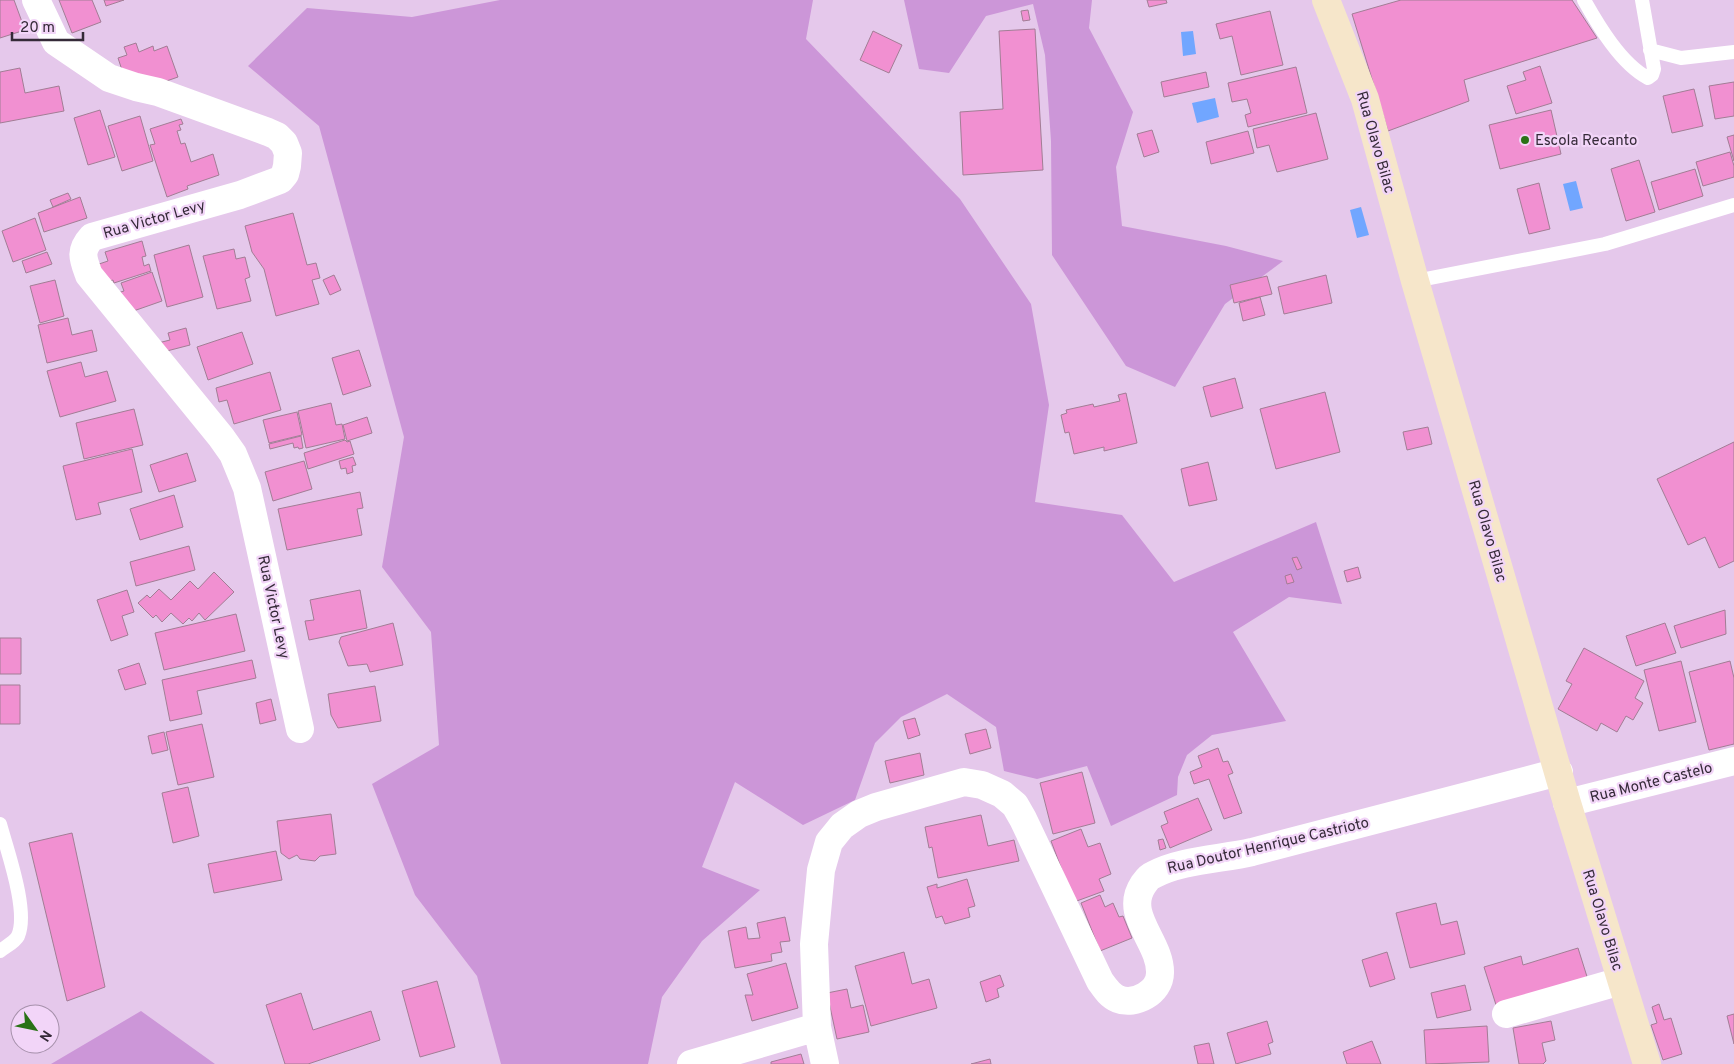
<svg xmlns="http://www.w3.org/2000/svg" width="1734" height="1064" font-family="Overpass,sans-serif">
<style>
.green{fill:#cc96d8}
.water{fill:#71a6ff}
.building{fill:#f190d1;stroke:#a27d95}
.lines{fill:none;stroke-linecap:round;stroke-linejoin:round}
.service{stroke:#fff;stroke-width:14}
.minor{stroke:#fff;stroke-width:28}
.secondary{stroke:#f6e6ca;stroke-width:28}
.poi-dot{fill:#297216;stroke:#f2d5f8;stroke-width:2}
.labels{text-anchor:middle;stroke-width:4.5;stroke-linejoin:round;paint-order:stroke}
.poi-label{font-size:15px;fill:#352a38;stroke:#f2d5f8;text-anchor:start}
.street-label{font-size:15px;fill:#352a38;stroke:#f2d5f8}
</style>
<rect width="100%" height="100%" fill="#e5c8eb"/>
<path class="green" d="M 500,0 L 813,0 L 806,39 L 960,199 L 1031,304 L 1049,405 L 1035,502 L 1122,515 L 1174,582 L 1316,522 L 1342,604 L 1289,597 L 1233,632 L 1286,721 L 1212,735 L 1187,755 L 1178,777 L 1177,795 L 1111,826 L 1087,766 L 1037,779 L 1004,771 L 996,727 L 947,694 L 901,717 L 875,743 L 855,800 L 803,825 L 735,782 L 702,867 L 760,890 L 702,941 L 662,997 L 648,1064 L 501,1064 L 477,976 L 415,895 L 372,784 L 439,745 L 431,632 L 382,567 L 404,437 L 319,126 L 248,66 L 307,8 L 412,17 Z
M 904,0 L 1092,0 L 1089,28 L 1133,112 L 1116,167 L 1122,226 L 1226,246 L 1283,261 L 1225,304 L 1175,387 L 1126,366 L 1052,255 L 1051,141 L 1045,55 L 1033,4 L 986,16 L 949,73 L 919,69 Z
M 141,1011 L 215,1064 L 51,1064 Z"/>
<path class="water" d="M 1193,31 L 1196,54 L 1183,56 L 1181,32 Z
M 1215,98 L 1219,117 L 1197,123 L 1192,103 Z
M 1576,181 L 1583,208 L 1570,211 L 1563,184 Z
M 1361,207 L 1369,235 L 1357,238 L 1350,210 Z"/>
<path class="building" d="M 0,0 L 14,0 L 25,30 L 0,38 Z
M 59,0 L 92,0 L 101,22 L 72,33 Z
M 104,0 L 124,0 L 106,6 Z
M 1147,0 L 1166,0 L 1167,3 L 1149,7 Z
M 1401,0 L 1572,0 L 1597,38 L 1464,80 L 1469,101 L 1388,131 L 1352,14 Z
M 1028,10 L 1030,20 L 1023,21 L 1021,11 Z
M 1270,11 L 1283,65 L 1241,75 L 1232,36 L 1220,39 L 1216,24 Z
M 1035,29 L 1043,170 L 963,175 L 960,112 L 1003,109 L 999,31 Z
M 873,31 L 902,45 L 889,73 L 860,60 Z
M 136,43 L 139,52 L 153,46 L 154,51 L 167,46 L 178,77 L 158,84 L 126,82 L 118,58 L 127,55 L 124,47 Z
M 1540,66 L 1552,103 L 1516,114 L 1507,86 L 1526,80 L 1523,72 Z
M 1296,67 L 1307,113 L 1248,127 L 1245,115 L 1251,113 L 1247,99 L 1232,102 L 1228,83 Z
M 20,68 L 25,93 L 59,86 L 64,111 L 0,123 L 0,72 Z
M 1206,72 L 1209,87 L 1164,97 L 1161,82 Z
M 1734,82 L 1734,116 L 1715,119 L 1709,86 Z
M 1694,89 L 1703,126 L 1672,133 L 1663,96 Z
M 100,110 L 115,157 L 88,165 L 74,118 Z
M 1551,110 L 1561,154 L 1500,169 L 1489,125 Z
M 1316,113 L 1328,159 L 1277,172 L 1269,145 L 1257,148 L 1253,129 Z
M 140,116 L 153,161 L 122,171 L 108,126 Z
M 181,119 L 183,124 L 179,125 L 181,130 L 177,131 L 181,144 L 185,143 L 191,162 L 213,154 L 219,175 L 187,186 L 188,189 L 167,197 L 150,145 L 155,144 L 150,129 Z
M 1152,130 L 1159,152 L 1144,157 L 1137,134 Z
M 1248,131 L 1254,153 L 1211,164 L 1206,142 Z
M 1734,135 L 1734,161 L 1727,137 Z
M 1730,152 L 1734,166 L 1734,177 L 1703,186 L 1696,162 Z
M 1639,160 L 1655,212 L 1626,221 L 1611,169 Z
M 1695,169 L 1703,196 L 1659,210 L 1651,182 Z
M 1539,183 L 1550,229 L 1529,234 L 1517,189 Z
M 68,193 L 71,199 L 53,207 L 50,200 Z
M 80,197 L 87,218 L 44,232 L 38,213 Z
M 293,213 L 307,265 L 316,263 L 320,278 L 312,280 L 319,304 L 276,316 L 264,269 L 252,252 L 245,226 Z
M 35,218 L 46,250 L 13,262 L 2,231 Z
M 142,241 L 146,256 L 142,257 L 144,266 L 149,264 L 151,271 L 114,283 L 113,280 L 105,283 L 99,264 L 108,261 L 105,252 Z
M 189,245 L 203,297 L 167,307 L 154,255 Z
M 234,249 L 236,259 L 245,257 L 250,277 L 245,279 L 251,301 L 217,309 L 203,256 Z
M 47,252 L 52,264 L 26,273 L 22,261 Z
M 152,272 L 162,301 L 122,315 L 114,294 L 124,291 L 121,283 Z
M 334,275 L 341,290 L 330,295 L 323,280 Z
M 1326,275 L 1332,303 L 1284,314 L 1278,287 Z
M 1267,276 L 1272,294 L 1234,303 L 1230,285 Z
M 55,280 L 64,316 L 40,323 L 30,286 Z
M 1260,297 L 1265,315 L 1243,321 L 1239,303 Z
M 68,318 L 72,335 L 92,330 L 97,351 L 47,363 L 38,325 Z
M 186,328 L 190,345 L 163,352 L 154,344 L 170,340 L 168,333 Z
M 242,332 L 253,364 L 208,380 L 197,347 Z
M 359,350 L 371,386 L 343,395 L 332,358 Z
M 81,362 L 85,377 L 107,371 L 116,401 L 60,417 L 47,371 Z
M 270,372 L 281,410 L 234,424 L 227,400 L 219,402 L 216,388 Z
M 1235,378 L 1243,408 L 1211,417 L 1203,387 Z
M 1325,392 L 1340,452 L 1276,469 L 1260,409 Z
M 1126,393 L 1137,443 L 1104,451 L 1104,447 L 1074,454 L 1069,432 L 1065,433 L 1061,415 L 1067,413 L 1066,410 L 1093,404 L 1094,407 L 1120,401 L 1118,395 Z
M 331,403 L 336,425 L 342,424 L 345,439 L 306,448 L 298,411 Z
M 134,409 L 143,445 L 84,459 L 76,423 Z
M 297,412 L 302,435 L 269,443 L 263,420 Z
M 367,417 L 372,433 L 347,441 L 343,425 Z
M 1428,427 L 1432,444 L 1407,450 L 1403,432 Z
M 301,436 L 303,448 L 299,449 L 298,447 L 294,448 L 293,443 L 270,449 L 269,444 Z
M 345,440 L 347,442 L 350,441 L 354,454 L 308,469 L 304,453 Z
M 1734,442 L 1734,561 L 1719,568 L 1705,537 L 1688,545 L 1657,479 Z
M 132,449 L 142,492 L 98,503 L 101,514 L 76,520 L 63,466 Z
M 187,453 L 196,481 L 159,492 L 150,465 Z
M 353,457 L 356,465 L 352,466 L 353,472 L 347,474 L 346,468 L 341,469 L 339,461 Z
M 304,461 L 312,489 L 273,501 L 265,472 Z
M 1208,462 L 1217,500 L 1189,506 L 1181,469 Z
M 360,492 L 363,508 L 357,509 L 362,535 L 287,550 L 278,509 Z
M 174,495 L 183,527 L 140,540 L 130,509 Z
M 189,546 L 195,570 L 136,586 L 130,562 Z
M 1297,557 L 1302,568 L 1297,570 L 1292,558 Z
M 1358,567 L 1361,578 L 1347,582 L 1344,571 Z
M 214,572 L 234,592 L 205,620 L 199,613 L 192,621 L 189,618 L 183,624 L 171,613 L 162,622 L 156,615 L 153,618 L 138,603 L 147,595 L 150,598 L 159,589 L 171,600 L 190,581 L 198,589 Z
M 1291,574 L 1294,582 L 1287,584 L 1285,576 Z
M 127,590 L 134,612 L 122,616 L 128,635 L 111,641 L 97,600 Z
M 360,590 L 367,628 L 309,640 L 305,621 L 314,620 L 310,600 Z
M 1725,610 L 1726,634 L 1681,648 L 1674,626 Z
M 236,614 L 245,651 L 164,670 L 155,633 Z
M 393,623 L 403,665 L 370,672 L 367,664 L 348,666 L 339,642 L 341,637 Z
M 1665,623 L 1676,653 L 1636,666 L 1626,636 Z
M 0,638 L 21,638 L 21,674 L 0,674 Z
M 1584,648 L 1644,681 L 1635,698 L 1643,703 L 1633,720 L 1626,716 L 1617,732 L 1601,723 L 1597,731 L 1558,709 L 1572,684 L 1566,681 Z
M 252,660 L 256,678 L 197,691 L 202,714 L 170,721 L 162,680 Z
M 1681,661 L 1696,722 L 1659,731 L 1644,670 Z
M 1730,661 L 1734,678 L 1734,744 L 1709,750 L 1689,672 Z
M 139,663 L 146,684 L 125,690 L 118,670 Z
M 0,685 L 20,685 L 20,724 L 0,724 Z
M 375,686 L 381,721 L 338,728 L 331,715 L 328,694 Z
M 271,699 L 276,720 L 260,724 L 256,703 Z
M 915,718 L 920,735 L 908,739 L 903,721 Z
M 202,724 L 214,777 L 178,785 L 166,732 Z
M 986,729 L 991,748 L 970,754 L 965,734 Z
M 164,732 L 168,750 L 152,754 L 148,736 Z
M 1218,748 L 1223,762 L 1228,761 L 1233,773 L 1228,775 L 1242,813 L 1224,819 L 1209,779 L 1194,784 L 1190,772 L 1202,767 L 1198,756 Z
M 920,753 L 924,775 L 890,783 L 885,761 Z
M 1082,772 L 1095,823 L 1053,834 L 1040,783 Z
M 188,787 L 199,836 L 173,843 L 162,793 Z
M 1198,798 L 1212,830 L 1170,848 L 1161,826 L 1168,823 L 1164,812 Z
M 331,814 L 336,854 L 320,856 L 315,861 L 300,859 L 297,855 L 289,859 L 281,853 L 277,821 Z
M 981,815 L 988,846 L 1014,840 L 1019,861 L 938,878 L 932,847 L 929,848 L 925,827 Z
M 1081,829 L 1088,847 L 1100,843 L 1111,874 L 1099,879 L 1104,891 L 1074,902 L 1051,841 Z
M 72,833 L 105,987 L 67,1001 L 29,843 Z
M 1163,839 L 1166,848 L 1160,850 L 1158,840 Z
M 276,851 L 282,880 L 214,893 L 208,864 Z
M 967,879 L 975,906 L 968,908 L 970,917 L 945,924 L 942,916 L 936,918 L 927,887 L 937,884 L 937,888 Z
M 1100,895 L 1105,907 L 1113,903 L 1119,917 L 1123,916 L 1132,938 L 1100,951 L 1081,903 Z
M 1436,903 L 1441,925 L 1457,921 L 1465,954 L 1410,968 L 1396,913 Z
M 785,917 L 790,941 L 780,942 L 782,952 L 771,954 L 772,961 L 735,968 L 728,931 L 746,927 L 748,939 L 760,938 L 757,923 Z
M 1578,948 L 1589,983 L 1497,1008 L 1484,967 L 1521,956 L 1523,965 Z
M 904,952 L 912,984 L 929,979 L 937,1008 L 871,1026 L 855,966 Z
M 1387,952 L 1395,979 L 1370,987 L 1362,960 Z
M 786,963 L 798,1008 L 752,1021 L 745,995 L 753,995 L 747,974 Z
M 1000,975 L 1004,986 L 997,989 L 999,997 L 986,1002 L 980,982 Z
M 437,981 L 455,1047 L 420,1057 L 402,991 Z
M 1465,985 L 1471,1010 L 1437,1018 L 1431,993 Z
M 847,989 L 851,1008 L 863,1005 L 869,1032 L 837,1039 L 827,993 Z
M 301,993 L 313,1030 L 371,1011 L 380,1040 L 308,1064 L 285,1064 L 266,1005 Z
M 1659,1004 L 1664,1020 L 1671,1018 L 1682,1054 L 1663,1060 L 1651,1025 L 1657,1023 L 1652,1007 Z
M 1734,1014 L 1734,1044 L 1727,1016 Z
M 1267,1021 L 1273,1042 L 1268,1044 L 1271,1054 L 1236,1064 L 1227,1033 Z
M 1551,1021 L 1555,1040 L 1542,1043 L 1546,1061 L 1543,1064 L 1519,1064 L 1513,1028 Z
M 1487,1026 L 1489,1062 L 1426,1064 L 1424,1030 Z
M 1372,1041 L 1381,1064 L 1347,1064 L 1343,1052 Z
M 1209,1043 L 1214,1064 L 1198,1064 L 1194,1046 Z
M 801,1054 L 804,1064 L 771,1064 L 771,1062 Z
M 990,1059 L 991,1064 L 971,1064 Z"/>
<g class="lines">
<path class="service" d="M 1584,0 C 1598,25 1621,64 1648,78 L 1652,75 L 1654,69 L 1642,0
M 1650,50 L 1681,58 L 1734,52
M 1415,281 L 1605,244 L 1734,205
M 0,824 C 7,850 29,911 18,936 C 15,942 5,947 0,951"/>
<path class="minor" d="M 36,0 L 56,42 L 109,78 L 136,87 L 158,92 L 268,132 L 277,136 L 284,143 L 288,153 L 287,166 L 285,174 L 280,180 L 240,195 L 92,237 C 79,251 83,259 89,275 L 221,437 L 233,454 L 247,488 L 300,729
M 1567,803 L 1734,761
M 1506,1014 L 1621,981
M 691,1064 L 817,1027
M 825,1064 L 817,1027 L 814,944 L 821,870 L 829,842 L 842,826 L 859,814 L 876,807 L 964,782 L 982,785 L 1002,794 L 1015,805 L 1023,819 L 1100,981 C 1105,988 1109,995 1118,999 C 1135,1006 1160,992 1160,973 C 1161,942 1123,915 1143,885 C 1146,881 1148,877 1153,875 C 1180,860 1222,859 1252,852 C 1354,825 1457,799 1559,772"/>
<path class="secondary" d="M 1326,0 L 1365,99 L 1415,281 L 1567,803 L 1647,1064"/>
</g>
<circle class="poi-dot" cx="1525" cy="140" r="5"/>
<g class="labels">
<g class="poi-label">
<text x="1535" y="145">Escola Recanto</text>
</g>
<g class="street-label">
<text transform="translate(1376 142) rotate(74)" y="5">Rua Olavo Bilac</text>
<text transform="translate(154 219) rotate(-16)" y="5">Rua Victor Levy</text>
<text transform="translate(1488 531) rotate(74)" y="5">Rua Olavo Bilac</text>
<text transform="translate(274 607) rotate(78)" y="5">Rua Victor Levy</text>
<text transform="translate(1651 782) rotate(-14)" y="5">Rua Monte Castelo</text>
<text transform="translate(1268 845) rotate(-13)" y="5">Rua Doutor Henrique Castrioto</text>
<text transform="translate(1603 920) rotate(73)" y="5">Rua Olavo Bilac</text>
</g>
</g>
<g transform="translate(35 1029) rotate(123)"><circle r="24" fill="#f2d5f8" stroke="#a691ab"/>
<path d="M0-4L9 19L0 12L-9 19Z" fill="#297216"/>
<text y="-8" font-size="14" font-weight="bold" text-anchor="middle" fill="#352a38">N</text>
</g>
<path d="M12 32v8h71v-8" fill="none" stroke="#352a38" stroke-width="2.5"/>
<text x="20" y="32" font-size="15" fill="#352a38" stroke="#f2d5f8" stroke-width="4" paint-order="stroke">20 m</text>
</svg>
